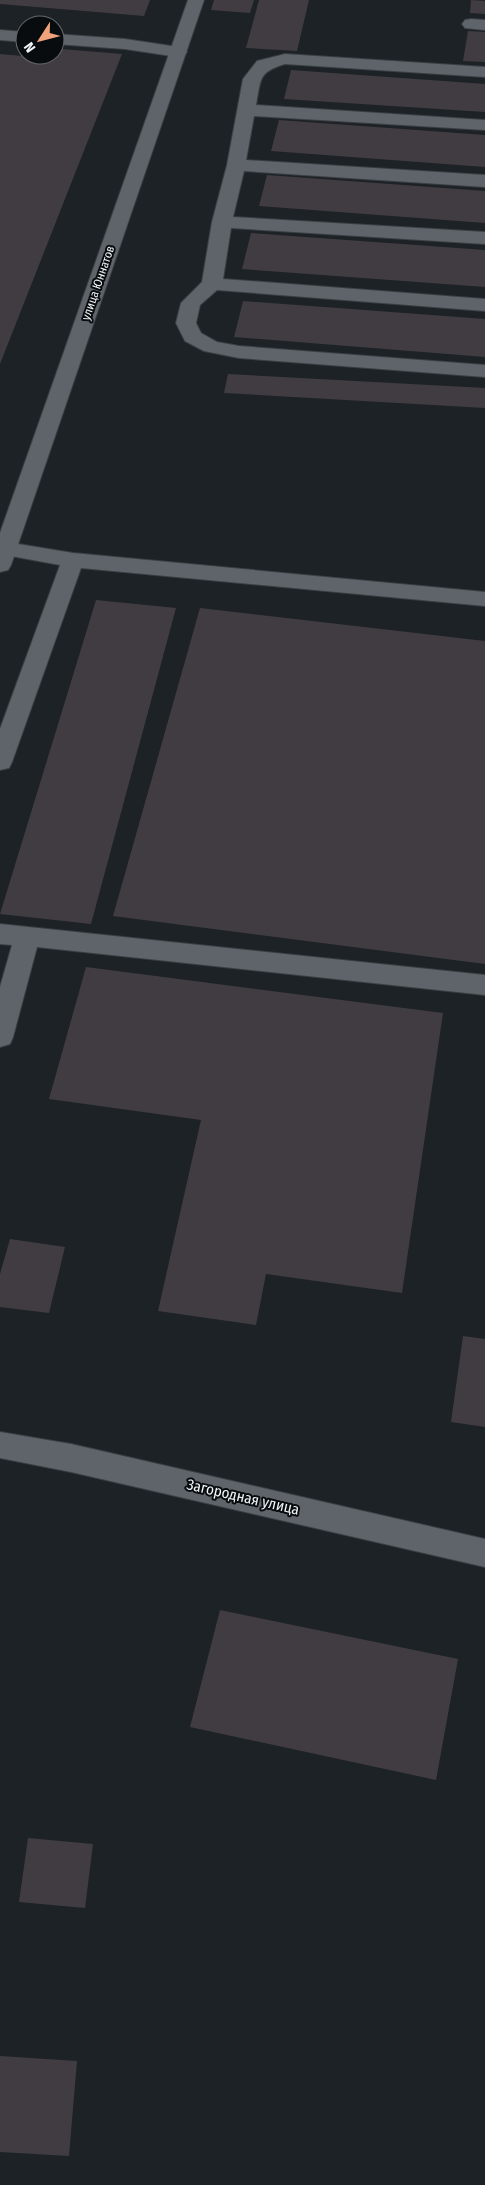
<svg xmlns="http://www.w3.org/2000/svg" width="485" height="2185" font-family="'Fira Sans Condensed',sans-serif">
<style>
.building{fill:#413c42}
.lines{fill:none;stroke-linecap:round;stroke-linejoin:round}
.lane-casing{stroke:#3a3f43;stroke-width:2}
.street-casing{stroke:#3a3f43;stroke-width:2}
.lane{fill:#5e646a;fill-rule:evenodd}
.street{fill:#5e646a;fill-rule:evenodd}
.labels{text-anchor:middle;stroke-width:4;stroke-linejoin:round;paint-order:stroke}
.far-street-label{font-size:12px;fill:#f1f5f8;stroke:#090c0e}
.street-label{font-size:15px;fill:#f1f5f8;stroke:#090c0e}
</style>
<rect width="100%" height="100%" fill="#1d2227"/>
<path class="building" d="M 0,0 L 150,0 L 144,16 L 0,4 Z
M 214,0 L 254,0 L 250,13 L 211,10 Z
M 259,0 L 309,0 L 297,51 L 246,48 Z
M 471,0 L 485,1 L 485,14 L 470,13 Z
M 468,31 L 485,32 L 485,62 L 463,61 Z
M 61,49 L 122,54 L 0,364 L 0,54 L 56,59 Z
M 291,70 L 485,84 L 485,112 L 284,99 Z
M 279,120 L 485,135 L 485,167 L 271,151 Z
M 267,175 L 485,191 L 485,223 L 259,206 Z
M 251,233 L 485,250 L 485,287 L 242,269 Z
M 243,301 L 485,319 L 485,357 L 234,337 Z
M 228,374 L 485,388 L 485,408 L 224,393 Z
M 96,600 L 176,608 L 91,924 L 0,914 Z
M 200,608 L 485,641 L 485,964 L 113,916 Z
M 86,967 L 443,1013 L 402,1293 L 266,1274 L 256,1325 L 158,1311 L 201,1120 L 49,1099 Z
M 10,1239 L 65,1247 L 49,1313 L 0,1307 L 0,1274 Z
M 463,1336 L 485,1339 L 485,1427 L 451,1422 Z
M 220,1610 L 458,1659 L 436,1780 L 190,1727 Z
M 28,1838 L 93,1844 L 85,1908 L 19,1902 Z
M 0,2056 L 77,2061 L 69,2156 L 0,2152 Z"/>
<g class="lines">
<g class="lane-casing">
<path id="lane" d="M 471,19 L 485,20 L 485,30 L 465,28 L 462,24 L 465,20 Z
M 0,30 L 25,32 L 25,42 L 0,40 Z
M 55,34 L 125,39 L 178,47 L 184,48 L 187,52 L 184,56 L 178,57 L 125,49 L 55,44 Z
M 285,54 L 485,67 L 485,77 L 285,64 C 258,72 261,79 256,105 L 485,120 L 485,130 L 254,116 L 246,160 L 485,175 L 485,187 L 244,171 L 233,217 L 485,232 L 485,244 L 231,228 L 223,279 L 485,299 L 485,311 L 217,290 L 200,305 L 196,323 L 201,333 L 217,342 L 239,346 L 485,365 L 485,377 L 239,358 L 204,351 L 185,341 L 176,323 L 181,303 L 202,282 L 212,222 L 227,165 L 243,79 L 257,61 Z
M 6,542 L 73,553 L 485,592 L 485,606 L 81,568 L 12,762 L 9,768 L 0,770 L 0,729 L 60,565 L 0,554 L 0,544 Z
M 0,924 L 485,975 L 485,995 L 37,947 L 13,1037 L 10,1044 L 0,1047 L 0,987 L 12,945 L 0,944 Z"/>
</g>
<g class="street-casing">
<path id="street" d="M 188,0 L 204,0 L 11,565 L 8,570 L 0,572 L 0,533 Z
M 0,1432 L 71,1444 L 485,1539 L 485,1567 L 71,1472 L 0,1458 Z"/>
</g>
<use href="#lane" class="lane"/>
<use href="#street" class="street"/>
</g>
<g class="labels">
<g class="far-street-label">
<text transform="translate(98 283) rotate(-71)" y="4">улица Юннатов</text>
</g>
<g class="street-label">
<text transform="translate(243 1497) rotate(13)" y="5">Загородная улица</text>
</g>
</g>
<g transform="translate(40 40) rotate(234)"><circle r="24" fill="#090c0e" stroke="#66696c"/>
<path d="M0-4L9 19L0 12L-9 19Z" fill="#f1a27b"/>
<text y="-8" font-size="14" font-weight="bold" text-anchor="middle" fill="#f1f5f8">N</text>
</g>
</svg>
